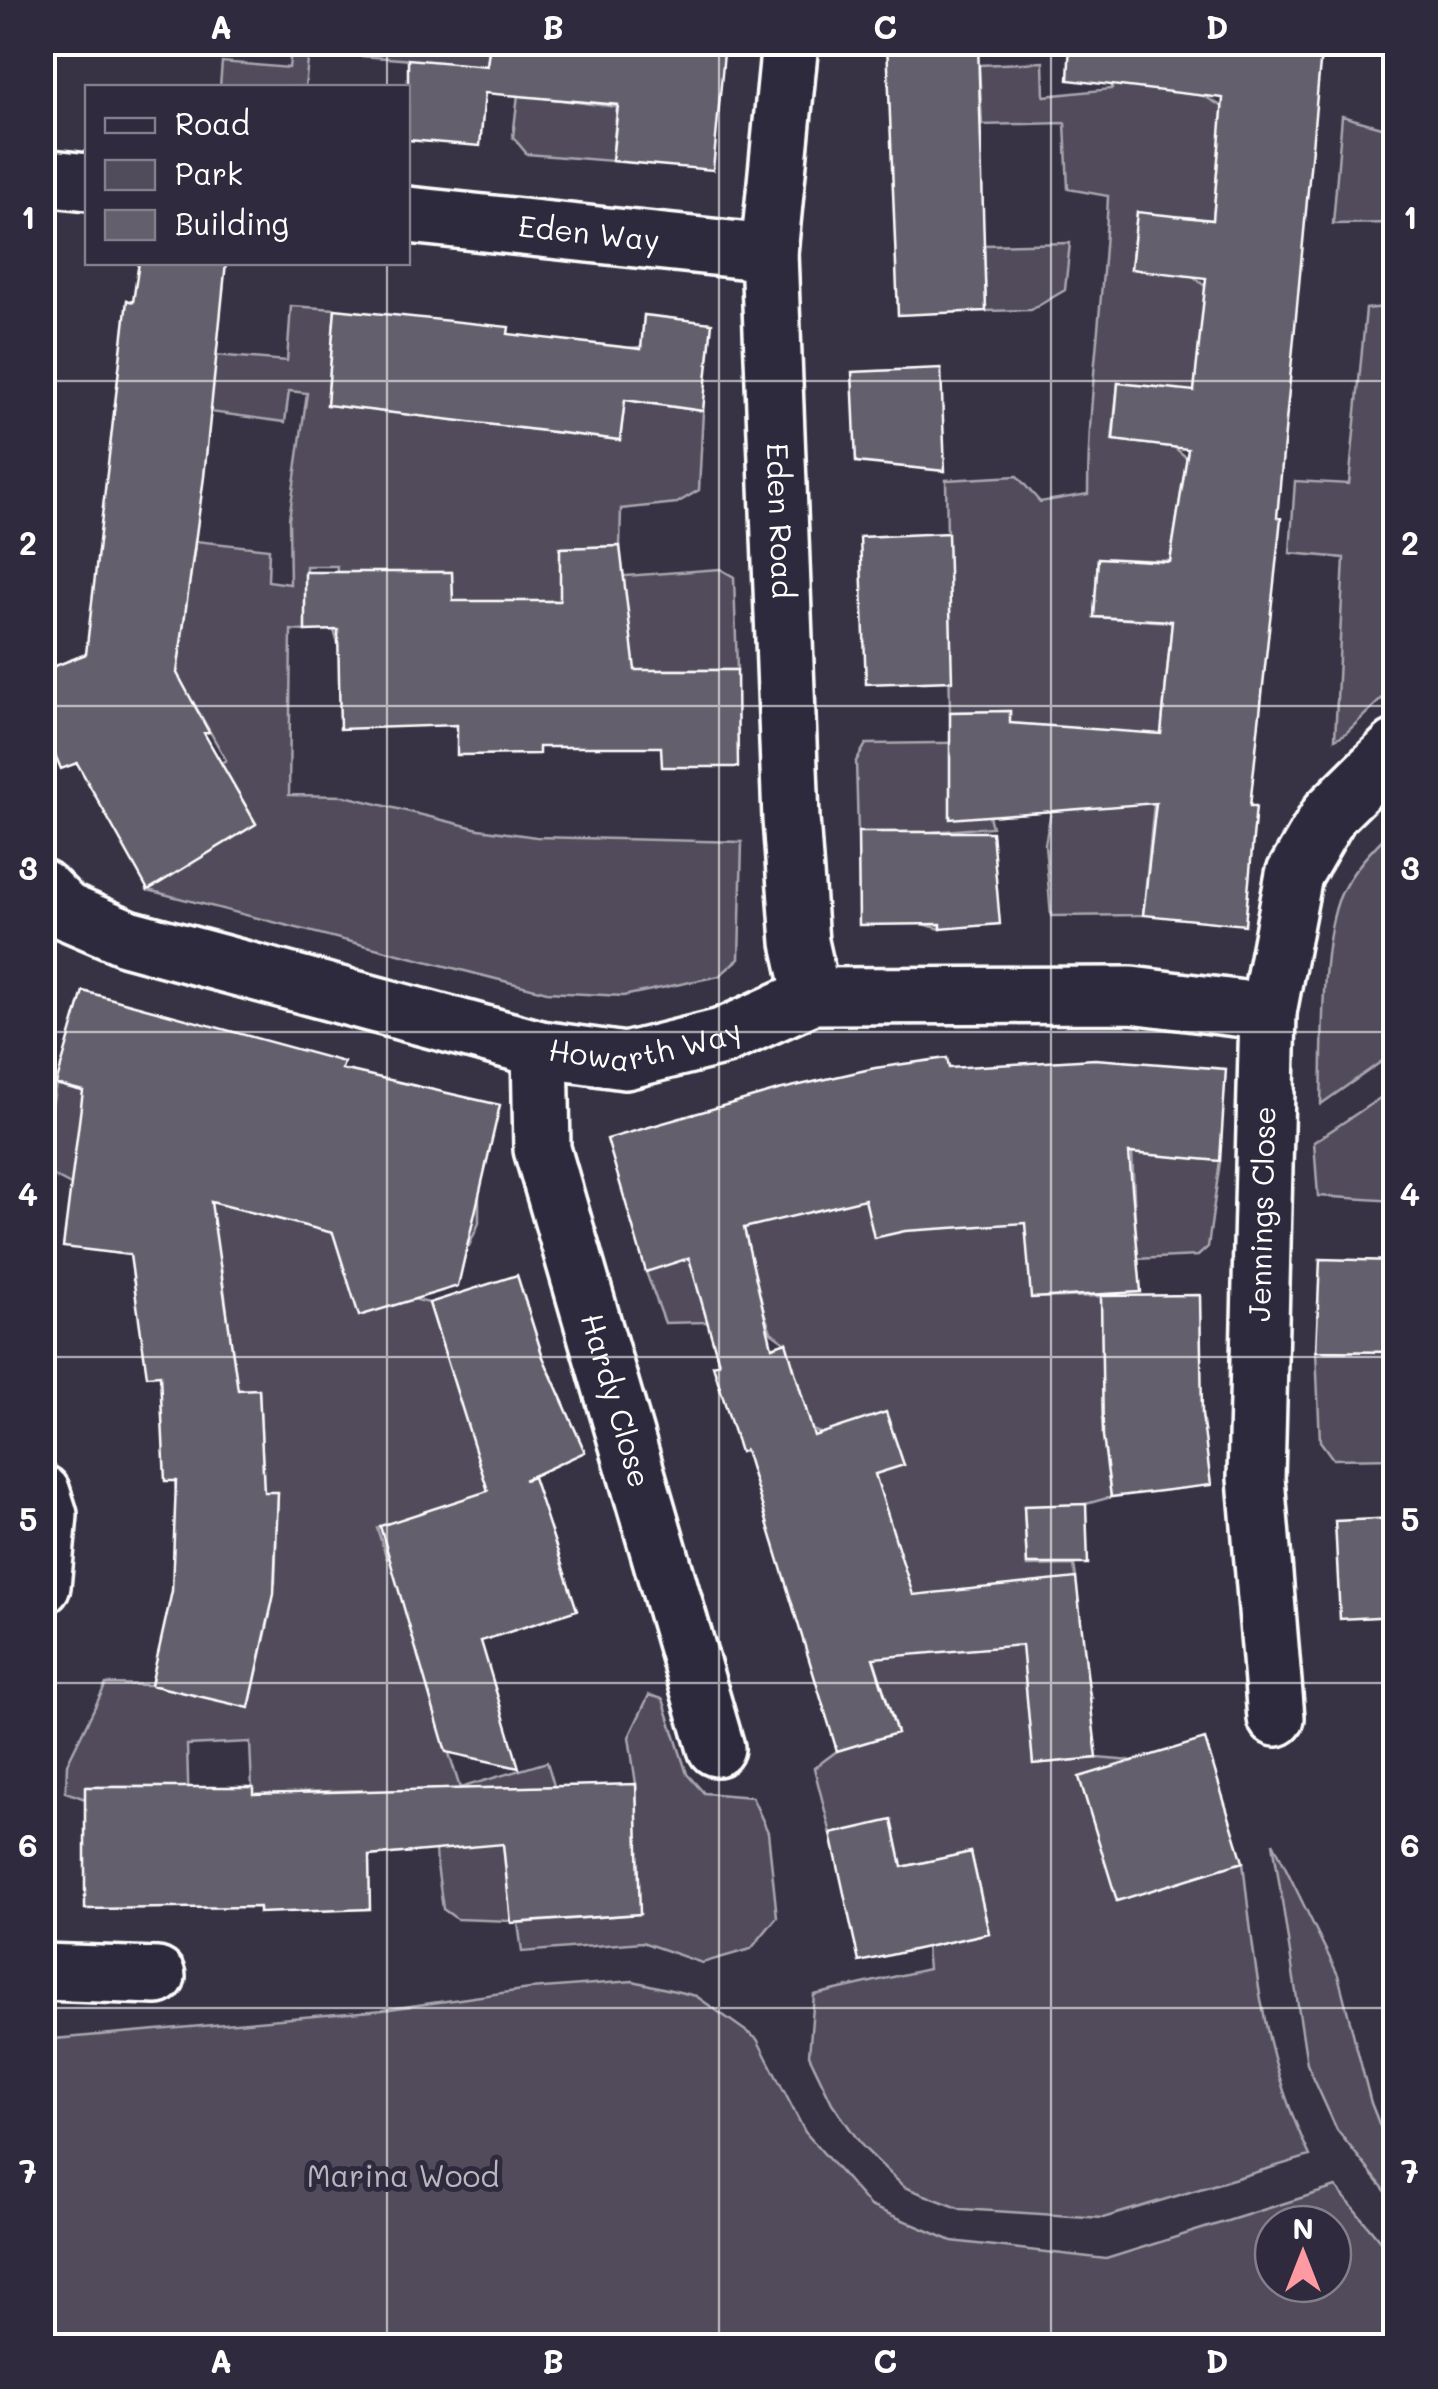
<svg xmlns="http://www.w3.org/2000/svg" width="1438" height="2389" font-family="Mali,sans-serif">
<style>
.green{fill:#514c5c;stroke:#a8a6ae;stroke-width:2.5;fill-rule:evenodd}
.building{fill:#635f6d;stroke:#fff;stroke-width:2.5}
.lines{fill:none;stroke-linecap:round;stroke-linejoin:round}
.street-casing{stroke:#fff;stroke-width:62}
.street{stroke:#2f2a3d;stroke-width:55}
.grid{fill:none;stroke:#fff;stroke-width:2.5;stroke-opacity:0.55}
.labels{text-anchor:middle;stroke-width:10;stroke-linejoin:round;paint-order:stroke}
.street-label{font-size:30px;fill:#fff;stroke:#2f2a3d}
.park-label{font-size:30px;fill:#b9b7be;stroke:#2f2a3d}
.neatline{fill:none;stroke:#fff;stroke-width:4}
.grid-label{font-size:32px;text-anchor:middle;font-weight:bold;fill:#fff}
</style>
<rect width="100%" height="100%" fill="#373345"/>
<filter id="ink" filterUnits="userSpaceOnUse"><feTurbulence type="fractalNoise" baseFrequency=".01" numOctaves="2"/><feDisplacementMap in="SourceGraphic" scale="20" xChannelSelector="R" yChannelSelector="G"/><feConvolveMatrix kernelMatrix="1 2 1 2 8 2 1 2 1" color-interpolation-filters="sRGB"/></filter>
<g filter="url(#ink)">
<path class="green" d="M 292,43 L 310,43 L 305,87 L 220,87 L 222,62 L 289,68 Z
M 352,43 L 490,43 L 487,66 L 350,55 Z
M 524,43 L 545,98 L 617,107 L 612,161 L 527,154 L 513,137 Z
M 1110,43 L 1223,107 L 1213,220 L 1137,213 L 1131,269 L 1193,276 L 1206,287 L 1194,393 L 1118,384 L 1112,440 L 1174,447 L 1187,458 L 1170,561 L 1098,558 L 1094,617 L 1172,622 L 1143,915 L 1051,916 L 1045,844 L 1051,811 L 989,816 L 992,827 L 933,832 L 941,929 L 923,924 L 922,832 L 858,832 L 856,761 L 866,744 L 1009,742 L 1010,711 L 950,712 L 946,480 L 1017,476 L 1040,502 L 1088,494 C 1088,394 1104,297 1108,196 L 1068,189 L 1065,123 L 982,125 L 979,65 L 1043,62 L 1044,96 L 1112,89 Z
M 1342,116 L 1395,131 L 1395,223 L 1333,224 Z
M 1070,243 L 1065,290 L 1031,310 L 986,311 L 984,245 Z
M 291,306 L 335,309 L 327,405 L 620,440 L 631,348 L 642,347 L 636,402 L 703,411 L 699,490 L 677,503 L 621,509 L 620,546 L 561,548 L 571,580 L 720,569 L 734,577 L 737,670 L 662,670 L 571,686 L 572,601 L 542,601 L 456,672 L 451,572 L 422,572 L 338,644 L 334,630 L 337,566 L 306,566 L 305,631 L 291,630 L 289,795 L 345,796 L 479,829 L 536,837 L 742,842 L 739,959 L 719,976 L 623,996 L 547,992 L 148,890 L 256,823 L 225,770 L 174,790 L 226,760 L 193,702 L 96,645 L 187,596 L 196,541 L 269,549 L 268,581 L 290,584 L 289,519 L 307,393 L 289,391 L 285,422 L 210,412 L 215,355 L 287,361 Z
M 1395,306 L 1395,686 L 1345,734 L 1335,739 L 1344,558 L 1290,553 L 1295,481 L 1349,484 L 1366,309 Z
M 1395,827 L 1395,1052 L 1321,1104 C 1323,1047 1320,953 1338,901 C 1348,873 1375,846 1395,827 Z
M 56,1084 L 479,1197 L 479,1223 L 469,1246 L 350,1283 L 429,1303 L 459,1398 L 547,1370 L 552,1376 L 466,1416 L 500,1491 L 377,1528 L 387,1559 L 455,1534 L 489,1639 L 477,1638 L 418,1656 L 460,1788 L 547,1762 L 555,1789 L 511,1921 L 457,1919 L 443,1909 L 427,1791 L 373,1796 L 366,1790 L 302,1792 L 253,1812 L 250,1742 L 187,1745 L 189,1814 L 146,1787 L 86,1787 L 85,1799 L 66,1792 L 67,1764 L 106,1684 L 151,1685 L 249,1707 L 270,1615 L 172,1592 L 173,1581 L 275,1583 L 278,1493 L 176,1491 L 175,1481 L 263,1476 L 259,1389 L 161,1394 L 161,1375 L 234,1364 L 221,1267 L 133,1280 L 143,1231 L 127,1193 L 71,1185 L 48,1173 L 44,1151 Z
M 1395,1088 L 1395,1201 L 1318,1196 L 1314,1142 Z
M 1131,1129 L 1181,1132 L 1179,1157 L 1220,1161 L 1208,1247 L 1198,1256 L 1029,1264 L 1032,1298 L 1101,1296 L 1103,1392 L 1201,1405 L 1102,1418 L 1111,1497 L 1086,1504 L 1024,1507 L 1027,1566 L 1074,1565 L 1076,1578 L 1022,1645 L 1087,1687 L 1092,1698 L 1029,1704 L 1033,1764 L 1097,1758 L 1131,1761 L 1153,1831 L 1117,1900 L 1243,1862 C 1255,1969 1263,2057 1310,2156 L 1103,2218 L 961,2209 L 904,2187 L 863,2147 L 832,2103 L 809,2055 L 814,1995 L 928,1969 L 926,1947 L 989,1933 L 971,1852 L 902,1867 L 892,1821 L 831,1834 L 814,1768 L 837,1751 L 897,1733 L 857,1605 L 908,1580 L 891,1528 L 846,1484 L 903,1465 L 812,1430 L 786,1343 L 771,1332 L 762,1306 L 707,1322 L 665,1323 L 646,1272 L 674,1215 L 751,1260 L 737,1198 L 861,1169 L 905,1230 L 993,1225 L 989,1165 L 1135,1220 Z
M 1316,1351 L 1395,1352 L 1395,1458 L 1333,1459 L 1320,1441 Z
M 649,1695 L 663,1699 L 687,1774 L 704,1793 L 752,1797 L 768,1832 L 777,1917 L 751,1949 L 702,1963 L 642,1942 L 522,1952 L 518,1923 L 639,1914 L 636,1784 L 629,1737 Z
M 1273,1842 L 1338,1975 L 1371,2103 L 1395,2164 L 1395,2203 L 1337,2130 L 1307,2064 Z
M 633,1981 L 696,1996 L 757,2039 L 805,2132 L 870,2206 L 952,2241 L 1106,2259 L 1336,2187 L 1395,2259 L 1395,2346 L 43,2346 L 43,2040 L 383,2010 L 530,1989 ZM 1333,2224 L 1333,2284 L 1273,2284 L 1273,2224 Z"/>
<path class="building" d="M 490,42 L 725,42 L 713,170 L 612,161 L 618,105 L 485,93 L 480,146 L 408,140 L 408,59 L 487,66 Z
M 887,42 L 978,42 L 986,311 L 898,315 Z
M 1070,42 L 1322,42 L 1277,517 L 1281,518 L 1250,806 L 1256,806 L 1245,925 L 1143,915 L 1156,803 L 950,819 L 950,712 L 1010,711 L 1010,723 L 1161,734 L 1172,621 L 1094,617 L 1098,558 L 1170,562 L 1188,449 L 1113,440 L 1118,383 L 1194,391 L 1206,278 L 1131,269 L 1137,212 L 1213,220 L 1223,98 L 1068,80 Z
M 139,262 L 226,262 L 204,477 L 177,673 L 209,732 L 204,733 L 256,824 L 148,890 L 77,763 L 61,769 L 42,723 L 42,671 L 86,654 L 127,300 L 133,302 Z
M 335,309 L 509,327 L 508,334 L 641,349 L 644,315 L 712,323 L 703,411 L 625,400 L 620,440 L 327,405 Z
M 941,368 L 945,471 L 856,462 L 852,372 Z
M 948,533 L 952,681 L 866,684 L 860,537 Z
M 620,546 L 635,670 L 737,670 L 738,767 L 662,767 L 661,747 L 539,747 L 539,754 L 457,755 L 457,725 L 340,729 L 338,630 L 305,631 L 305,572 L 452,572 L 453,601 L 560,601 L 560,548 Z
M 858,832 L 992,832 L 1000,924 L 941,929 L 941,924 L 859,925 Z
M 83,991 L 344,1062 L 342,1069 L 500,1105 L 458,1286 L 359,1316 L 333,1233 L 211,1202 L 238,1390 L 259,1389 L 264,1492 L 278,1492 L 274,1594 L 249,1708 L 151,1685 L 172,1591 L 176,1481 L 165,1481 L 160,1375 L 147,1376 L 130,1255 L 63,1247 L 83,1091 L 56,1084 Z
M 947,1058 L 949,1068 L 1095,1059 L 1226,1069 L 1220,1161 L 1129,1153 L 1141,1292 L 1031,1298 L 1025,1223 L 905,1231 L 874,1238 L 865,1199 L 744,1228 L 772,1347 L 786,1342 L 814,1436 L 886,1412 L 904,1465 L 875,1474 L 913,1595 L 1076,1578 L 1097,1758 L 1033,1764 L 1022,1645 L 873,1658 L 897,1733 L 837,1751 L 745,1450 L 740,1452 L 713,1365 L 719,1363 L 689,1258 L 646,1272 L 607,1139 L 778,1090 L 875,1068 Z
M 1320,1259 L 1396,1261 L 1396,1352 L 1316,1351 Z
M 517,1275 L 543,1357 L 585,1452 L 524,1480 L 533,1477 L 577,1610 L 481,1641 L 519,1768 L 446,1752 L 380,1526 L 488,1491 L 429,1303 Z
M 1200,1295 L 1202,1414 L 1211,1485 L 1111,1497 L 1103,1436 L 1101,1296 Z
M 1086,1504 L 1088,1564 L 1027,1564 L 1024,1506 Z
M 1396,1518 L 1396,1616 L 1340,1619 L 1335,1521 Z
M 1205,1739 L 1243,1862 L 1117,1901 L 1079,1777 Z
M 636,1784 L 640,1914 L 511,1923 L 503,1844 L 369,1856 L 370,1909 L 259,1913 L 259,1907 L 85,1909 L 85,1787 L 253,1787 L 253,1794 Z
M 892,1820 L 902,1867 L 971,1852 L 989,1933 L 859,1962 L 831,1834 Z"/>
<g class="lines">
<g class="street-casing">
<g id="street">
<path id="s1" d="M 790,42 L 769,253 L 791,819 L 800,942 L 812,996"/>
<path d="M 42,177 L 88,182"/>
<path id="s2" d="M 408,215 L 769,253"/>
<path id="s3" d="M 42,888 L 65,911 L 128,938 L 540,1049 L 625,1061 L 722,1037 L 812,996 L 1131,995 L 1268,1012"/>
<path id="s4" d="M 540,1049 L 542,1149 L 716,1748"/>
<path d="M 42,1493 L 49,1515 L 42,1586"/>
<path id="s5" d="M 1276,1718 L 1256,1478 L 1268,1012 L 1294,875 L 1330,813 L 1396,748"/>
<path d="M 42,1972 L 157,1976"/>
</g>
</g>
<use href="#street" class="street"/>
</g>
</g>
<path class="grid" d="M 387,42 L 387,88M 719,42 L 719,2346M 1051,42 L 1051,2346M 387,262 L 387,2346M 42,381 L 1396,381M 42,706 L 1396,706M 42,1032 L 1396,1032M 42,1357 L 1396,1357M 42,1683 L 1396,1683M 42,2008 L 1396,2008"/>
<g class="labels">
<g class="street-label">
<text dy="10" stroke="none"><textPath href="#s2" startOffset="182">Eden Way</textPath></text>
<text dy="10" stroke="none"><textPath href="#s1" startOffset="480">Eden Road</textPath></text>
<text dy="10" stroke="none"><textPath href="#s3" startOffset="635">Howarth Way</textPath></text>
<text dy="10" stroke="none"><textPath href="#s5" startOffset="505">Jennings Close</textPath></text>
<text dy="10" stroke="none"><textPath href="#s4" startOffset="362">Hardy Close</textPath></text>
</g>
<g class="park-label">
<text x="403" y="2187">Marina Wood</text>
</g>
</g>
<rect width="1438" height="2389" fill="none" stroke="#2f2a3d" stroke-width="110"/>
<rect x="85" y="85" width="325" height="180" fill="#2f2a3d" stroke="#827f8b" stroke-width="2.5"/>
<rect x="105" y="118" width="50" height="15" fill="#2f2a3d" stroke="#827f8b" stroke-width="2.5"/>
<text x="175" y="135" font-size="30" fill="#ffffff">Road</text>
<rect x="105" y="160" width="50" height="30" fill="#514c5c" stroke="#827f8b" stroke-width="2.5"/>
<text x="175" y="185" font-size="30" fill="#ffffff">Park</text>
<rect x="105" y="210" width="50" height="30" fill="#635f6d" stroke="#827f8b" stroke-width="2.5"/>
<text x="175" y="235" font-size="30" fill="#ffffff">Building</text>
<g transform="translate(1303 2254)"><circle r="48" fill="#2f2a3d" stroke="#827f8b" stroke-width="2.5"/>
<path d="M0-8L18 38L0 25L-18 38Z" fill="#ff9aa2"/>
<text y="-15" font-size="28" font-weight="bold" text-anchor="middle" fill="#ffffff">N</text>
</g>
<rect x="55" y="55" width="1328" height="2279" class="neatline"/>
<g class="grid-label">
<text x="221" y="39">A</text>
<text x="553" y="39">B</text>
<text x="885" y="39">C</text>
<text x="1217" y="39">D</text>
<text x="28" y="229">1</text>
<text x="1410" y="229">1</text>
<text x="28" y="555">2</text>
<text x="1410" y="555">2</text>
<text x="28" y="880">3</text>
<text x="1410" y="880">3</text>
<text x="28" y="1206">4</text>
<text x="1410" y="1206">4</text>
<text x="28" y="1531">5</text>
<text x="1410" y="1531">5</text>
<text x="28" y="1857">6</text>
<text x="1410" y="1857">6</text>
<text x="28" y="2183">7</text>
<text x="1410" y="2183">7</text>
<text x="221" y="2373">A</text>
<text x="553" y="2373">B</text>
<text x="885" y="2373">C</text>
<text x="1217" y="2373">D</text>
</g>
</svg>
